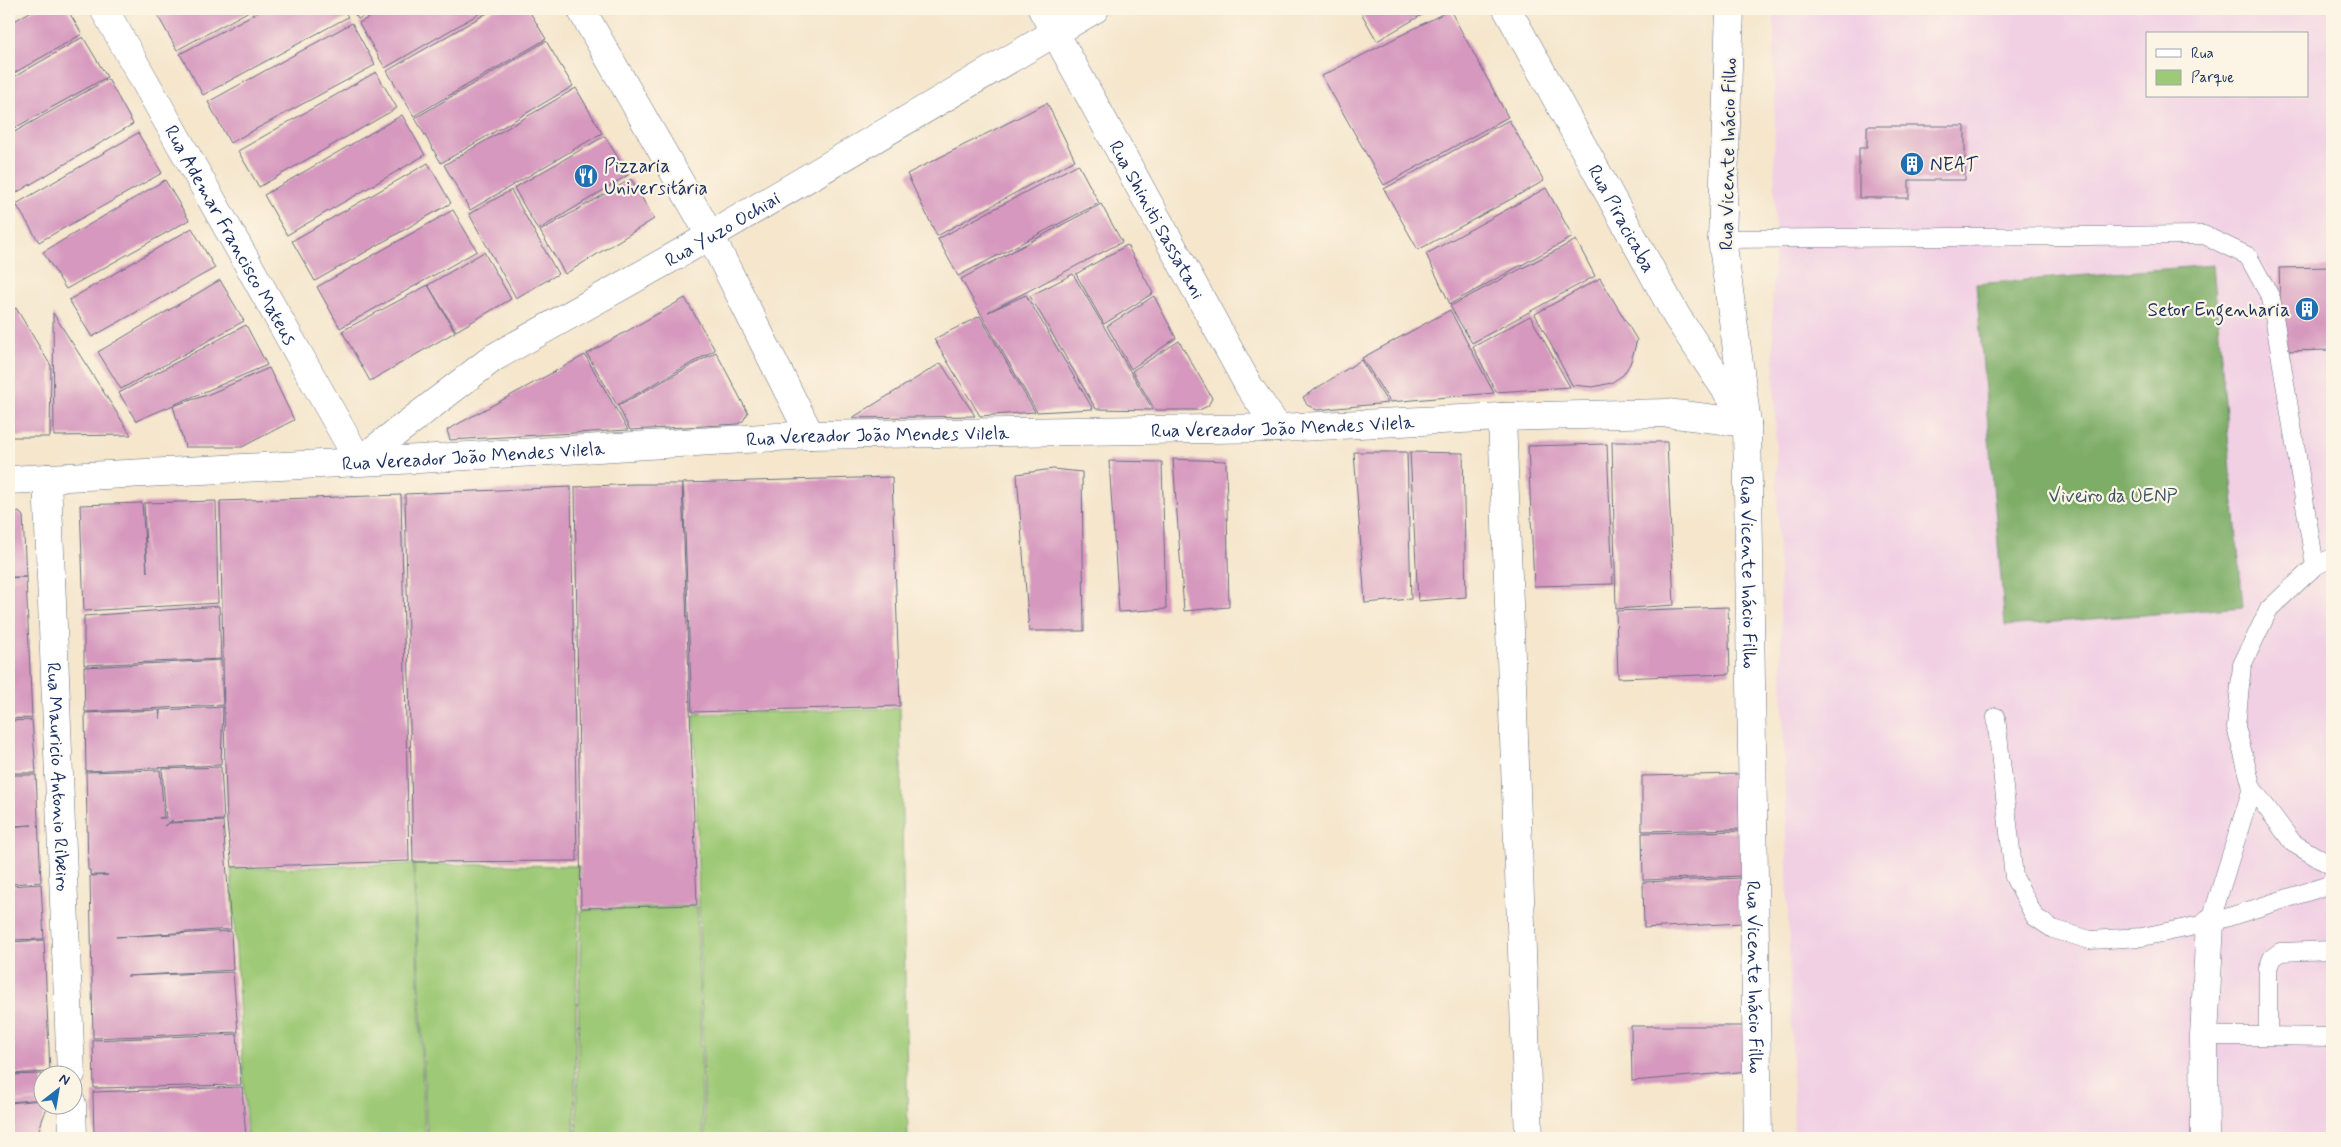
<svg xmlns="http://www.w3.org/2000/svg" width="2341" height="1147" font-family="Mynerve,sans-serif">
<style>
.built{fill:#f1d0e4;fill-rule:evenodd}
.green{fill:#9ec976;stroke:#5c7c6a}
.forest{fill:#7ead67;stroke:#4c6e62}
.building{fill:#d698be}
.lines{fill:none;stroke-linecap:round;stroke-linejoin:round}
.service-casing{stroke:#676f84;stroke-width:19}
.minor-casing{stroke:#676f84;stroke-width:29}
.service{stroke:#fff;stroke-width:18}
.minor{stroke:#fff;stroke-width:28}
.labels{text-anchor:middle;stroke-width:4.5;stroke-linejoin:round;paint-order:stroke}
.street-label{font-size:19px;fill:#1b2f5e;stroke:#fcf5e5}
.poi-label{font-size:19px;fill:#1b2f5e;stroke:#fcf5e5;text-anchor:start}
.park-label{font-size:19px;fill:#3c5664;stroke:#fcf5e5}
</style>
<rect width="100%" height="100%" fill="#fcf5e5"/>
<filter id="ink" filterUnits="userSpaceOnUse"><feTurbulence type="fractalNoise" baseFrequency=".02" numOctaves="2"/><feDisplacementMap in="SourceGraphic" scale="10" xChannelSelector="R" yChannelSelector="G"/><feConvolveMatrix kernelMatrix="1 2 1 2 8 2 1 2 1" color-interpolation-filters="sRGB"/></filter>
<filter id="wash" filterUnits="userSpaceOnUse"><feTurbulence type="fractalNoise" baseFrequency=".0096" numOctaves="4" result="noise"/><feDisplacementMap in="SourceGraphic" scale="20" xChannelSelector="R" yChannelSelector="G"/><feGaussianBlur stdDeviation="1.12" result="paint"/><feColorMatrix in="noise" values="0 0 0 0 0 0 0 0 0 0 0 0 0 0 0 0 0 1.4 0 .05"/><feComposite in="paint" operator="in"/></filter>
<g filter="url(#wash)">
<rect width="100%" height="100%" fill="#f5e6cc"/>
<path class="built" d="M 1774,9 L 2332,9 L 2332,1138 L 1794,1138 L 1772,298 L 1775,239 ZM 2147,34 L 2307,34 L 2307,96 L 2147,96 Z"/>
<path class="green" d="M 900,708 L 908,1138 L 705,1138 L 694,714 Z
M 413,864 L 425,1138 L 247,1138 L 231,869 Z
M 414,864 L 579,866 L 574,1138 L 427,1138 Z
M 697,906 L 703,1138 L 576,1138 L 581,910 Z"/>
<path class="forest" d="M 2213,265 L 2243,607 L 2005,626 L 1976,284 Z"/>
<g id="blocks">
<path class="building" d="M 35,9 L 67,9 L 82,34 L 9,76 L 9,24 Z
M 154,9 L 253,9 L 177,50 Z
M 263,9 L 343,9 L 348,17 L 203,95 L 180,54 Z
M 352,9 L 376,9 L 358,19 Z
M 384,9 L 487,9 L 385,68 L 359,23 Z
M 494,9 L 528,9 L 546,39 L 414,116 L 387,71 Z
M 1359,9 L 1432,9 L 1377,41 Z
M 1450,10 L 1508,117 L 1384,185 L 1322,76 Z
M 352,23 L 375,65 L 230,143 L 208,102 Z
M 83,37 L 107,77 L 9,131 L 9,80 Z
M 546,41 L 573,86 L 441,163 L 415,118 Z
M 376,72 L 397,108 L 259,187 L 238,151 Z
M 108,79 L 133,124 L 9,197 L 9,135 Z
M 576,88 L 602,133 L 470,210 L 444,165 Z
M 1047,103 L 1075,160 L 937,236 L 907,174 Z
M 402,115 L 425,155 L 287,235 L 264,195 Z
M 1509,120 L 1544,181 L 1418,250 L 1384,189 Z
M 1867,126 L 1965,126 L 1965,180 L 1909,180 L 1909,198 L 1859,198 L 1859,148 L 1867,148 Z
M 138,133 L 162,173 L 39,242 L 16,204 Z
M 605,136 L 628,175 L 538,230 L 514,188 Z
M 428,163 L 451,203 L 315,281 L 292,241 Z
M 1078,164 L 1099,203 L 958,276 L 938,239 Z
M 631,179 L 654,219 L 565,274 L 540,231 Z
M 165,180 L 189,220 L 66,289 L 43,252 Z
M 1546,188 L 1573,237 L 1450,304 L 1426,254 Z
M 511,190 L 558,274 L 516,298 L 469,214 Z
M 1101,204 L 1122,242 L 988,312 L 1026,295 L 1093,409 L 1037,412 L 961,279 Z
M 453,210 L 477,251 L 340,328 L 317,287 Z
M 192,228 L 215,268 L 92,337 L 69,300 Z
M 1576,240 L 1595,276 L 1472,343 L 1450,306 Z
M 1127,245 L 1153,293 L 1104,324 L 1076,274 Z
M 484,252 L 511,299 L 456,331 L 428,285 Z
M 2332,267 L 2332,350 L 2282,351 L 2279,268 Z
M 1073,274 L 1153,410 L 1096,409 L 1030,296 Z
M 1600,278 L 1637,340 L 1634,351 L 1630,364 L 1623,375 L 1611,383 L 1593,387 L 1572,385 L 1535,314 Z
M 220,280 L 244,321 L 121,389 L 98,352 Z
M 428,285 L 455,332 L 370,381 L 342,331 Z
M 1154,296 L 1176,338 L 1131,369 L 1107,326 Z
M 685,298 L 715,350 L 617,405 L 587,354 Z
M 16,308 L 51,366 L 50,437 L 9,437 L 9,312 Z
M 1450,310 L 1494,393 L 1390,402 L 1362,358 Z
M 53,313 L 131,435 L 54,436 Z
M 980,316 L 1035,412 L 980,416 L 934,339 Z
M 1530,316 L 1570,387 L 1496,392 L 1473,347 Z
M 246,325 L 267,365 L 136,421 L 119,393 Z
M 1179,341 L 1212,398 L 1208,406 L 1199,410 L 1155,410 L 1132,371 Z
M 716,352 L 748,413 L 743,421 L 738,424 L 630,430 L 618,406 Z
M 585,355 L 628,430 L 450,440 L 447,430 Z
M 1361,360 L 1388,403 L 1317,410 L 1307,405 L 1303,397 Z
M 941,363 L 975,416 L 852,418 Z
M 269,368 L 294,420 L 242,447 L 185,447 L 173,406 L 207,395 Z
M 1612,442 L 1667,442 L 1674,605 L 1616,609 Z
M 1607,444 L 1613,584 L 1534,586 L 1528,446 Z
M 1354,452 L 1407,452 L 1411,599 L 1365,603 Z
M 1410,452 L 1463,453 L 1466,597 L 1418,601 Z
M 1173,459 L 1226,461 L 1229,607 L 1184,611 Z
M 1109,461 L 1162,462 L 1166,609 L 1119,612 Z
M 1053,469 L 1082,472 L 1084,631 L 1029,631 L 1017,474 Z
M 892,477 L 900,706 L 692,712 L 683,483 Z
M 633,484 L 682,484 L 697,905 L 581,908 L 575,487 Z
M 571,487 L 577,861 L 413,862 L 405,494 Z
M 401,495 L 409,861 L 232,867 L 227,823 L 225,764 L 220,501 Z
M 216,501 L 218,603 L 84,611 L 80,505 L 142,503 L 147,572 L 144,503 Z
M 9,513 L 19,512 L 23,516 L 26,577 L 9,577 Z
M 26,577 L 32,718 L 9,719 L 9,578 Z
M 219,606 L 221,659 L 84,665 L 84,616 Z
M 1728,607 L 1730,674 L 1618,678 L 1616,611 Z
M 221,660 L 223,705 L 85,712 L 84,667 Z
M 223,707 L 221,765 L 86,771 L 85,713 L 159,710 L 160,719 L 160,710 Z
M 32,720 L 36,773 L 9,773 L 9,721 Z
M 221,767 L 224,820 L 170,822 L 173,820 L 164,826 L 169,823 L 223,821 L 231,929 L 116,937 L 231,931 L 233,970 L 127,976 L 233,972 L 238,1032 L 93,1038 L 90,876 L 108,875 L 90,875 L 90,870 L 88,870 L 86,772 L 160,770 L 164,817 L 159,818 L 166,818 L 162,769 Z
M 1741,774 L 1743,829 L 1642,831 L 1642,776 Z
M 9,775 L 36,775 L 41,882 L 9,884 L 9,827 L 32,825 L 9,826 Z
M 1742,831 L 1742,876 L 1643,880 L 1642,833 Z
M 1742,878 L 1742,923 L 1644,928 L 1643,882 Z
M 41,884 L 44,939 L 9,940 L 9,886 Z
M 44,940 L 50,1072 L 9,1074 L 9,942 Z
M 1631,1026 L 1748,1026 L 1750,1071 L 1632,1081 Z
M 237,1034 L 241,1085 L 94,1088 L 93,1040 Z
M 42,1074 L 42,1099 L 9,1102 L 9,1075 Z
M 242,1087 L 246,1138 L 94,1138 L 93,1092 Z
M 42,1100 L 42,1104 L 48,1104 L 36,1138 L 9,1138 L 9,1103 Z"/>
</g>
</g>
<g filter="url(#ink)">
<use href="#blocks" fill-opacity="0" stroke="#676f84" stroke-width="1"/>
<g class="lines">
<g class="service-casing">
<path id="service" d="M 1722,239 L 2204,235 L 2248,256 L 2271,298 L 2315,566
M 2332,558 L 2315,566 L 2269,609 L 2242,665 L 2236,727 L 2252,788 L 2293,843 L 2332,866
M 1996,717 L 2014,877 L 2035,917 L 2053,929 L 2090,940 L 2142,937 L 2210,923
M 2252,788 L 2210,923 L 2332,884
M 2332,950 L 2280,952 L 2272,958 L 2268,968 L 2268,1036 L 2332,1037
M 2204,1036 L 2268,1036"/>
</g>
<g class="minor-casing">
<g id="minor">
<path id="s1" d="M 104,9 L 359,461 L 493,358 L 684,251 L 1095,9"/>
<path d="M 581,9 L 710,235 L 810,435"/>
<path id="s2" d="M 1042,9 L 1250,388 L 1278,428"/>
<path id="s3" d="M 1507,9 L 1677,317 L 1744,417"/>
<path id="s4" d="M 1730,9 L 1722,239 L 1747,423 L 1758,1138"/>
<path d="M 1502,417 L 1529,1138"/>
<path id="s5" d="M 47,478 L 71,1074"/>
<path id="s6" d="M 9,480 L 419,459 L 810,435 L 1278,428 L 1502,417 L 1667,413 L 1747,423"/>
<path d="M 72,1104 L 73,1138"/>
<path d="M 2205,1138 L 2204,1036 L 2210,923"/>
</g>
</g>
<use href="#service" class="service"/>
<use href="#minor" class="minor"/>
</g>
</g>
<defs>
<g id="building-disc" transform="scale(1.25)"><circle r="9.5" fill="#1f6fb2" stroke="#fcf5e5"/><path d="M-4-6H4V6H1V3H-1V6H-4ZM-2.5-4.3h1.7v1.8h-1.7ZM.8-4.3h1.7v1.8H.8ZM-2.5-1h1.7V.8h-1.7ZM.8-1h1.7V.8H.8Z" fill="#fff"/></g>
<g id="restaurant-disc" transform="scale(1.25)"><circle r="9.5" fill="#1f6fb2" stroke="#fcf5e5"/><path d="M-5-6h1v4h1v-4h1v4h1v-4h1v5L-1.5 .5V6h-2V.5L-5-1ZM5-6V6H3V1.5H1.5Q1.5-4 5-6Z" fill="#fff"/></g>
</defs>
<g fill-rule="evenodd">
<use href="#building-disc" x="1912" y="164"/>
<use href="#restaurant-disc" x="586" y="176"/>
<use href="#building-disc" x="2307" y="309"/>
</g>
<g class="labels">
<g class="street-label">
<text transform="translate(1727 154) rotate(-89)" y="7">Rua Vicente Inácio Filho</text>
<text dy="7" stroke="none"><textPath href="#s3" startOffset="239">Rua Piracicaba</textPath></text>
<text dy="7" stroke="none"><textPath href="#s2" startOffset="240">Rua Shiniti Sassatani</textPath></text>
<text dy="7" stroke="none"><textPath href="#s1" startOffset="951">Rua Yuzo Ochiai</textPath></text>
<text dy="7" stroke="none"><textPath href="#s1" startOffset="259">Rua Ademar Francisco Mateus</textPath></text>
<text dy="7" stroke="none"><textPath href="#s6" startOffset="1275">Rua Vereador João Mendes Vilela</textPath></text>
<text dy="7" stroke="none"><textPath href="#s6" startOffset="870">Rua Vereador João Mendes Vilela</textPath></text>
<text dy="7" stroke="none"><textPath href="#s6" startOffset="465">Rua Vereador João Mendes Vilela</textPath></text>
<text dy="7" stroke="none"><textPath href="#s4" startOffset="565">Rua Vicente Inácio Filho</textPath></text>
<text dy="7" stroke="none"><textPath href="#s5" startOffset="299">Rua Mauricio Antonio Ribeiro</textPath></text>
<text dy="7" stroke="none"><textPath href="#s4" startOffset="970">Rua Vicente Inácio Filho</textPath></text>
</g>
<g class="poi-label">
<text x="1930" y="171">NEAT</text>
<text x="604" y="172">Pizzaria<tspan x="604" dy="22">Universitária</tspan></text>
<text x="2290" y="316" text-anchor="end">Setor Engenharia</text>
</g>
<g class="park-label">
<text x="2113" y="502">Viveiro da UENP</text>
</g>
</g>
<rect width="2341" height="1147" fill="none" stroke="#fcf5e5" stroke-width="30"/>
<rect x="2146" y="32" width="162" height="65" fill="#fcf5e5" stroke="#a2a6af"/>
<rect x="2156" y="49" width="25" height="8" fill="#ffffff" stroke="#a2a6af"/>
<text x="2191" y="58" font-size="15" fill="#1b2f5e">Rua</text>
<rect x="2156" y="70" width="25" height="15" fill="#9ec976" stroke="#a2a6af"/>
<text x="2191" y="82" font-size="15" fill="#1b2f5e">Parque</text>
<g transform="translate(58 1090) rotate(31)"><circle r="24" fill="#fcf5e5" stroke="#a2a6af"/>
<path d="M0-4L9 19L0 12L-9 19Z" fill="#1f6fb2"/>
<text y="-8" font-size="14" font-weight="bold" text-anchor="middle" fill="#1b2f5e">N</text>
</g>
</svg>
